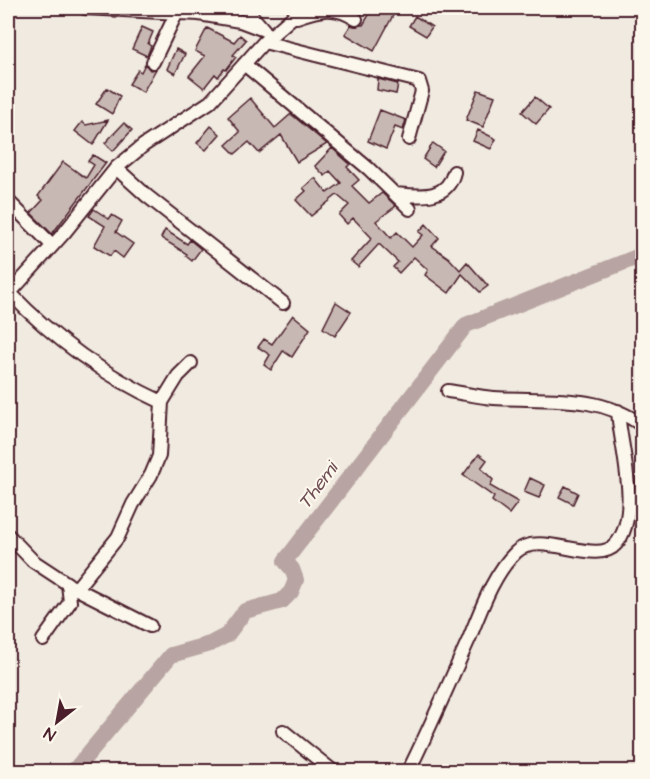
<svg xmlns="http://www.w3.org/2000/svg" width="650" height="779" font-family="'Architects Daughter',sans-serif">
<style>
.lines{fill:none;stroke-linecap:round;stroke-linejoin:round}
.river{stroke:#b8a4a2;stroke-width:16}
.building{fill:#c8b8b3;stroke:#4a1f2b;stroke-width:1.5}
.minor-casing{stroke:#4a1f2b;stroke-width:16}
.minor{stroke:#fbf7ec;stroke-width:12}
.labels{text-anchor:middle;stroke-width:4.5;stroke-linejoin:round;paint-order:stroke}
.water-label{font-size:20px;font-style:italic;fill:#704e55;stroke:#fbf7ec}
</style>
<rect width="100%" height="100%" fill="#f0eae0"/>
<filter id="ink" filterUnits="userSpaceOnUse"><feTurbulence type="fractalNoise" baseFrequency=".0167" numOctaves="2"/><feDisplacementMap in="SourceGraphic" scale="12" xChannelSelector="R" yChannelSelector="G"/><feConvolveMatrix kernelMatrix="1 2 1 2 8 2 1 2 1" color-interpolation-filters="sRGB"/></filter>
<g filter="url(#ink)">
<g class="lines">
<path class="river" d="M 73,772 L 171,655 L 210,644 L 227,635 L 245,611 L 282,601 L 291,592 L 296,580 L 292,569 L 285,561 L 466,325 L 642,255"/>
</g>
<path class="building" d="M 373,8 L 397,8 L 374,51 L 345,34 L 351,25 L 363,25 Z
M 415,16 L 432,27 L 426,36 L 409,26 Z
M 142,27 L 153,32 L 148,44 L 151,46 L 147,56 L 132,49 Z
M 207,28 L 234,42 L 240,35 L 246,40 L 233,55 L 236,57 L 226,70 L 224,69 L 218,77 L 215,74 L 204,88 L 189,76 L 205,56 L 195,51 Z
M 176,49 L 185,54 L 175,74 L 167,69 Z
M 145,64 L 150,70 L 156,69 L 143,92 L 129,84 L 138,70 L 141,72 Z
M 378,79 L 398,84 L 396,94 L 377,90 Z
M 107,88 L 120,96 L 112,114 L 96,104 Z
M 478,90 L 495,96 L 483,127 L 466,120 Z
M 535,97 L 549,109 L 536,124 L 522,112 Z
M 250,98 L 275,128 L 291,114 L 327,144 L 297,162 L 281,135 L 259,153 L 249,142 L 235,154 L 226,145 L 240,132 L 228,117 Z
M 380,110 L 406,120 L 403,130 L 395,127 L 386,149 L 368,141 Z
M 108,120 L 93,145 L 75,131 L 82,122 L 86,125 Z
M 124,123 L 132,130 L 113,151 L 105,143 Z
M 211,126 L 220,134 L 206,150 L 197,143 Z
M 478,130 L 496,139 L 491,149 L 473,141 Z
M 433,143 L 444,151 L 434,167 L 423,159 Z
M 332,148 L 350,164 L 347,167 L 359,180 L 352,186 L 369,203 L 382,193 L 396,206 L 376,221 L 391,238 L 397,232 L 412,247 L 423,235 L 419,232 L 426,224 L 439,238 L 432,246 L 449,258 L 460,270 L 467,262 L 488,286 L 480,292 L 462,274 L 449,293 L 425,275 L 428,270 L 414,257 L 399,273 L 393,267 L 398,262 L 379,244 L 358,267 L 351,261 L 372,238 L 353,218 L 347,224 L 339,215 L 349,205 L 337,195 L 311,216 L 296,200 L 306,191 L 303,188 L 315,178 L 327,193 L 341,183 L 330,171 L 325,176 L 315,166 Z
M 93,155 L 106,163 L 52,234 L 31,213 L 43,200 L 38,196 L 63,162 L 86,178 L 94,165 L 88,161 Z
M 94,209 L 109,219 L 112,215 L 122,221 L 116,232 L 133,244 L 123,258 L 114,251 L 110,256 L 94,246 L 105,226 L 89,216 Z
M 165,230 L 187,244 L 190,240 L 201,249 L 192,261 L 186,256 L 187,254 L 161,238 Z
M 336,302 L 351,312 L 335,336 L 323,328 Z
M 293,315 L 310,329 L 292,357 L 283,351 L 271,370 L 264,365 L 270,355 L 258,347 L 264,339 L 272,344 Z
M 479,454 L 487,460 L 481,468 L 493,480 L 490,486 L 518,502 L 509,514 L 492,501 L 494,497 L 463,475 Z
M 530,478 L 545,485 L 539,498 L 524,492 Z
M 565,486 L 578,493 L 573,504 L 559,497 Z"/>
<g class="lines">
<g class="minor-casing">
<path id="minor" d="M 85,8 L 199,14 L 240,21 L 264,30
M 245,8 L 264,30
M 297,17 C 320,9 335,5 356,19
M 264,42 L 419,81 L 422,91 L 409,139
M 153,62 L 177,12
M 244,64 L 369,169 L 410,209
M 116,168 L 147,196 L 283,303
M 395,194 C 419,196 447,201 454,172
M 8,201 L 52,245
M 10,293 C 54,339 103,375 162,402
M 8,295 L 64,233 L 116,168 L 144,145 L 210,102 L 264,42 L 303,8
M 448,391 C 463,393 479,397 494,398 C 546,401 597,393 642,425
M 8,535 L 33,561 L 68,584 L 70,602 L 43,640
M 71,586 L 150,626
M 76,589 L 118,537 L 133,504 L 151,475 L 159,456 L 162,402 L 178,376 L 191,363
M 283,731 L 334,772
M 408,772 C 430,728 449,683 469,639 C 481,610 493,574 516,552 C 540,529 597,567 616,544 C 642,513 620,446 618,411"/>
</g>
<use href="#minor" class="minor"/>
</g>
</g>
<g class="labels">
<g class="water-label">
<text transform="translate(317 485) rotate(-53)" y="7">Themi</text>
</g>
</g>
<rect width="650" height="779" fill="none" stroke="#fbf7ec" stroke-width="30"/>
<rect x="15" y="15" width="620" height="749" fill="none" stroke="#4a1f2b" stroke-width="2" filter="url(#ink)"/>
<g transform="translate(57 722) rotate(211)" stroke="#fbf7ec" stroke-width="4.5" paint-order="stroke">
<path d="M0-4.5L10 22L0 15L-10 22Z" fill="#4a1f2b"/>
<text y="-9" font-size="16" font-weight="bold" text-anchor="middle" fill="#4a1f2b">N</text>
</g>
</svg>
